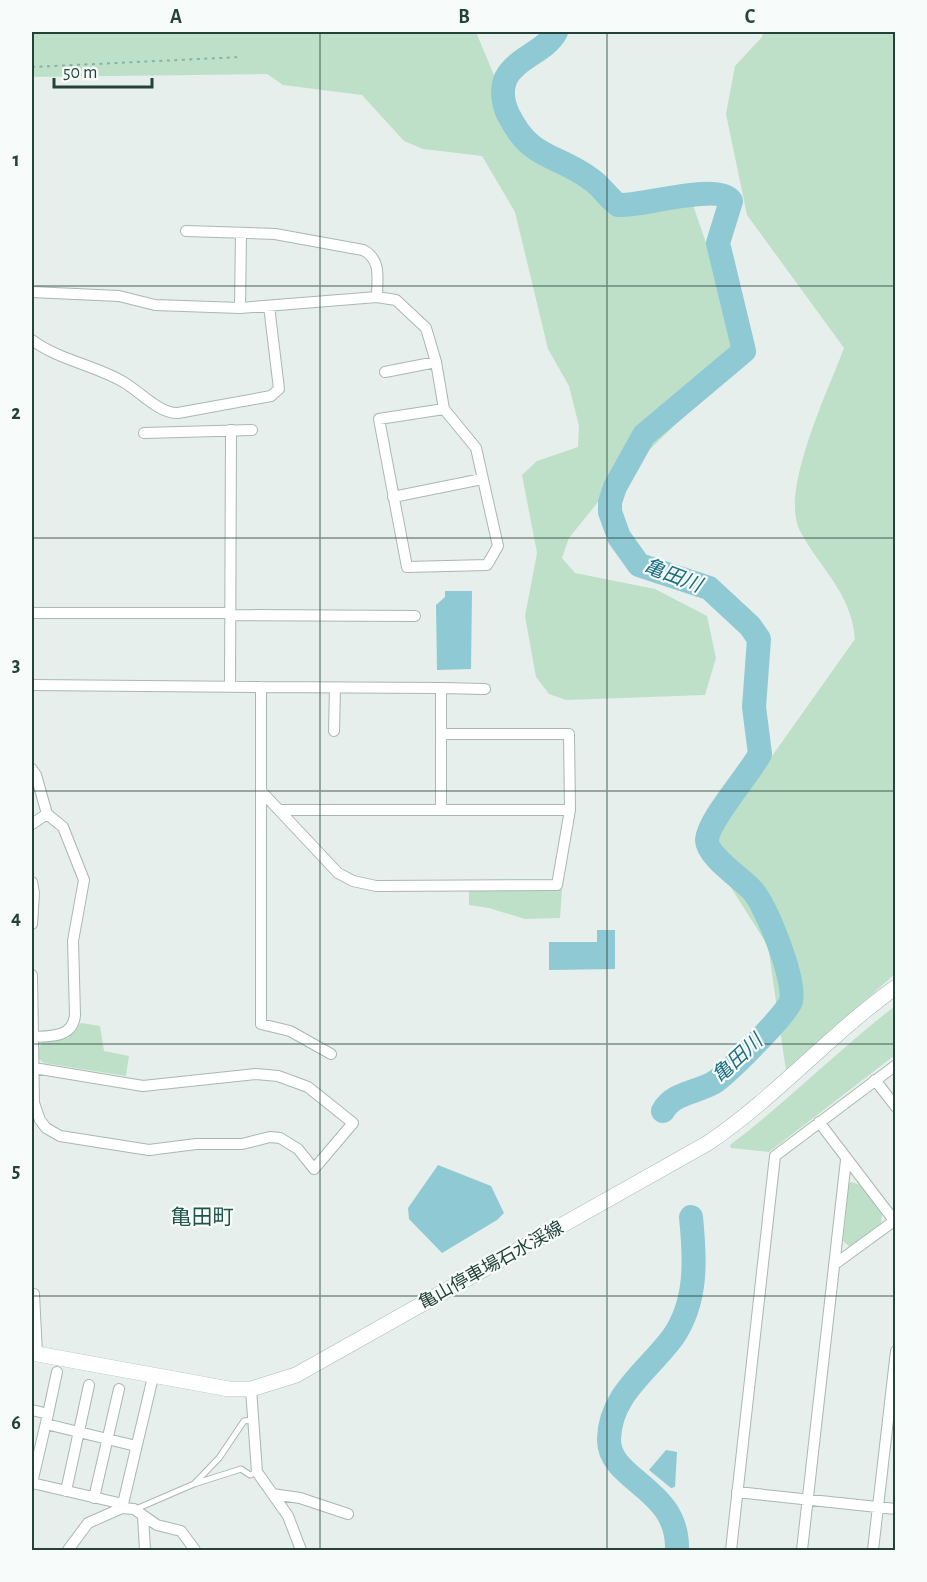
<svg xmlns="http://www.w3.org/2000/svg" width="927" height="1582" font-family="'Alegreya Sans','Noto Sans JP',sans-serif">
<style>
.green{fill:#bfe0c8}
.water{fill:#8ec9d4}
.lines{fill:none;stroke-linecap:round;stroke-linejoin:round}
.river{stroke:#8ec9d4;stroke-width:24}
.service-casing{stroke:#a8b8b2;stroke-width:7}
.minor-casing{stroke:#a8b8b2;stroke-width:12}
.secondary-casing{stroke:#a4bbb3;stroke-width:16}
.path{stroke:#86b3a5;stroke-width:2;stroke-dasharray:3 4.5;stroke-linecap:butt}
.service{stroke:#fff;stroke-width:5}
.minor{stroke:#fff;stroke-width:10}
.secondary{stroke:#fff;stroke-width:15}
.grid{fill:none;stroke:#24423a;stroke-width:1.5;stroke-opacity:0.55}
.labels{text-anchor:middle;stroke-width:4.5;stroke-linejoin:round;paint-order:stroke}
.street-label{font-size:18px;fill:#24423a;stroke:#f7fbf9}
.water-label{font-size:20px;font-style:italic;fill:#1c6f80;stroke:#f7fbf9}
.quarter-label{font-size:21px;fill:#1f5548;stroke:#f7fbf9}
.neatline{fill:none;stroke:#24423a;stroke-width:2}
.grid-label{font-size:20px;text-anchor:middle;font-weight:bold;fill:#24423a}
</style>
<rect width="100%" height="100%" fill="#e6efeb"/>
<path class="green" d="M 32,32 L 476,32 L 514,123 L 612,196 L 693,205 L 745,357 L 606,492 L 569,538 L 562,558 L 575,573 L 655,589 L 707,616 L 716,658 L 705,695 L 566,700 L 549,694 L 536,677 L 525,616 L 537,553 L 522,475 L 537,461 L 578,447 L 579,426 L 569,386 L 548,349 L 515,212 L 482,156 L 423,149 L 404,141 L 362,95 L 283,85 L 267,74 L 32,77 Z
M 763,32 L 895,32 L 895,974 L 786,1071 L 768,946 L 723,875 L 712,835 L 715,815 L 772,756 L 855,639 C 851,592 821,570 800,531 C 779,492 829,389 844,348 L 747,215 L 726,114 L 735,66 L 762,37 Z
M 562,890 L 560,918 L 525,919 L 489,908 L 469,905 L 469,891 Z
M 895,1006 L 895,1055 L 769,1152 L 731,1148 L 730,1145 C 787,1102 838,1050 895,1006 Z
M 81,1023 L 100,1026 L 104,1051 L 129,1056 L 126,1076 L 44,1063 L 39,1059 L 39,1047 L 43,1041 L 68,1038 Z
M 852,1182 L 860,1185 L 882,1215 L 881,1223 L 850,1247 L 843,1241 L 849,1183 Z"/>
<path class="water" d="M 445,591 L 472,591 L 471,669 L 437,670 L 436,605 L 445,597 Z
M 597,930 L 615,930 L 615,969 L 549,970 L 549,942 L 597,942 Z
M 438,1165 L 491,1186 L 504,1213 L 497,1220 L 442,1253 L 409,1219 L 408,1208 Z
M 666,1450 L 677,1452 L 675,1487 L 671,1488 L 649,1470 Z"/>
<g class="lines">
<path class="river" d="M 556,32 C 545,52 517,57 506,78 C 501,89 503,103 508,114 C 532,162 555,152 592,180 C 602,187 608,198 618,205 C 640,207 718,182 731,201 L 718,243 L 744,351 L 644,435 L 615,487 L 610,502 L 610,512 L 619,537 L 639,565 L 709,588 L 750,626 L 759,639 L 754,707 L 760,754 C 749,775 708,820 707,840 C 707,856 741,878 752,890 C 766,905 796,980 791,1001 C 789,1012 725,1076 713,1083 C 695,1093 673,1093 663,1111
M 677,1550 C 679,1487 608,1481 609,1439 C 610,1394 649,1370 673,1337 C 698,1301 695,1257 691,1217"/>
<g class="service-casing">
<path id="service" d="M 194,1484 L 219,1458 L 244,1421 L 253,1420
M 136,1509 L 194,1484 L 241,1469 L 250,1475 L 257,1472"/>
</g>
<g class="minor-casing">
<path id="minor" d="M 186,231 L 275,234 L 363,250 C 382,260 377,278 377,297
M 32,292 L 119,296 L 155,305 L 240,308 L 377,297 L 396,300 L 426,328 L 436,362 L 444,409 L 476,448 L 498,546 L 487,565 L 407,567 L 379,419 L 444,409
M 240,308 L 241,233
M 32,340 C 60,361 96,365 125,383 C 140,392 160,414 178,413 L 271,396 L 279,389 L 269,306
M 385,372 L 436,362
M 144,433 L 252,430
M 393,497 L 482,479
M 32,613 L 231,613
M 231,615 L 415,616
M 32,685 L 261,687
M 230,687 L 231,430
M 441,688 L 485,689
M 334,731 L 335,688
M 32,769 L 36,775 L 47,814 L 32,824
M 261,791 L 338,873 L 353,881 L 376,886 L 557,885 L 570,810 L 569,734 L 441,734 L 441,688 L 261,687 L 261,1024 L 290,1031 L 331,1054
M 280,810 L 570,810
M 441,810 L 441,734
M 32,882 L 34,893 L 32,924
M 32,975 L 34,1103 L 40,1120 L 46,1128 L 60,1136 L 149,1150 L 196,1144 L 242,1144 L 270,1137 L 280,1138 L 298,1149 L 314,1169 L 353,1123 L 308,1087 L 278,1076 L 256,1074 L 143,1086 L 34,1068
M 32,1037 C 50,1036 73,1038 75,1015 L 73,941 L 84,880 L 63,827 L 47,814
M 875,1080 L 896,1107
M 819,1122 L 896,1223
M 835,1264 L 894,1221
M 34,1294 L 37,1354
M 251,1389 L 257,1472 L 288,1516 L 301,1550
M 32,1410 L 48,1414 L 32,1483 L 123,1504
M 48,1414 L 57,1372
M 46,1424 L 136,1446
M 66,1491 L 89,1385
M 737,1492 L 896,1509
M 272,1494 L 300,1498 L 348,1514
M 94,1498 L 119,1389
M 122,1508 L 134,1509 L 157,1525 L 181,1531 L 195,1550
M 143,1516 L 145,1550
M 68,1550 L 88,1523 L 122,1508 L 153,1377
M 731,1550 L 775,1156 L 896,1065
M 802,1550 L 846,1160
M 873,1550 L 896,1351"/>
</g>
<g class="secondary-casing">
<path id="secondary" d="M 32,1353 L 229,1389 L 251,1389 L 296,1375 L 708,1143 C 776,1097 829,1035 896,987"/>
</g>
<path class="path" d="M 32,67 L 241,57"/>
<use href="#service" class="service"/>
<use href="#minor" class="minor"/>
<use href="#secondary" class="secondary"/>
</g>
<path class="grid" d="M 320,32 L 320,1550M 607,32 L 607,1550M 32,286 L 896,286M 32,538 L 896,538M 32,791 L 896,791M 32,1044 L 896,1044M 32,1296 L 896,1296"/>
<g class="labels">
<g class="street-label">
<text transform="translate(491 1265) rotate(-29)" y="6">亀山停車場石水渓線</text>
</g>
<g class="water-label">
<text transform="translate(673 575) rotate(21)" y="7">亀田川</text>
<text transform="translate(737 1058) rotate(-43)" y="7">亀田川</text>
</g>
<g class="quarter-label">
<text x="202" y="1224">亀田町</text>
</g>
</g>
<rect width="927" height="1582" fill="none" stroke="#f7fbf9" stroke-width="66"/>
<path d="M54 78v9h98v-9" fill="none" stroke="#24423a" stroke-width="3"/>
<text x="63" y="78" font-size="18" fill="#24423a" stroke="#f7fbf9" stroke-width="4.5" paint-order="stroke">50 m</text>
<rect x="33" y="33" width="861" height="1516" class="neatline"/>
<g class="grid-label">
<text x="176" y="23">A</text>
<text x="464" y="23">B</text>
<text x="750" y="23">C</text>
<text x="16" y="166">1</text>
<text x="16" y="419">2</text>
<text x="16" y="671">3</text>
<text x="16" y="924">4</text>
<text x="16" y="1177">5</text>
<text x="16" y="1429">6</text>
</g>
</svg>
